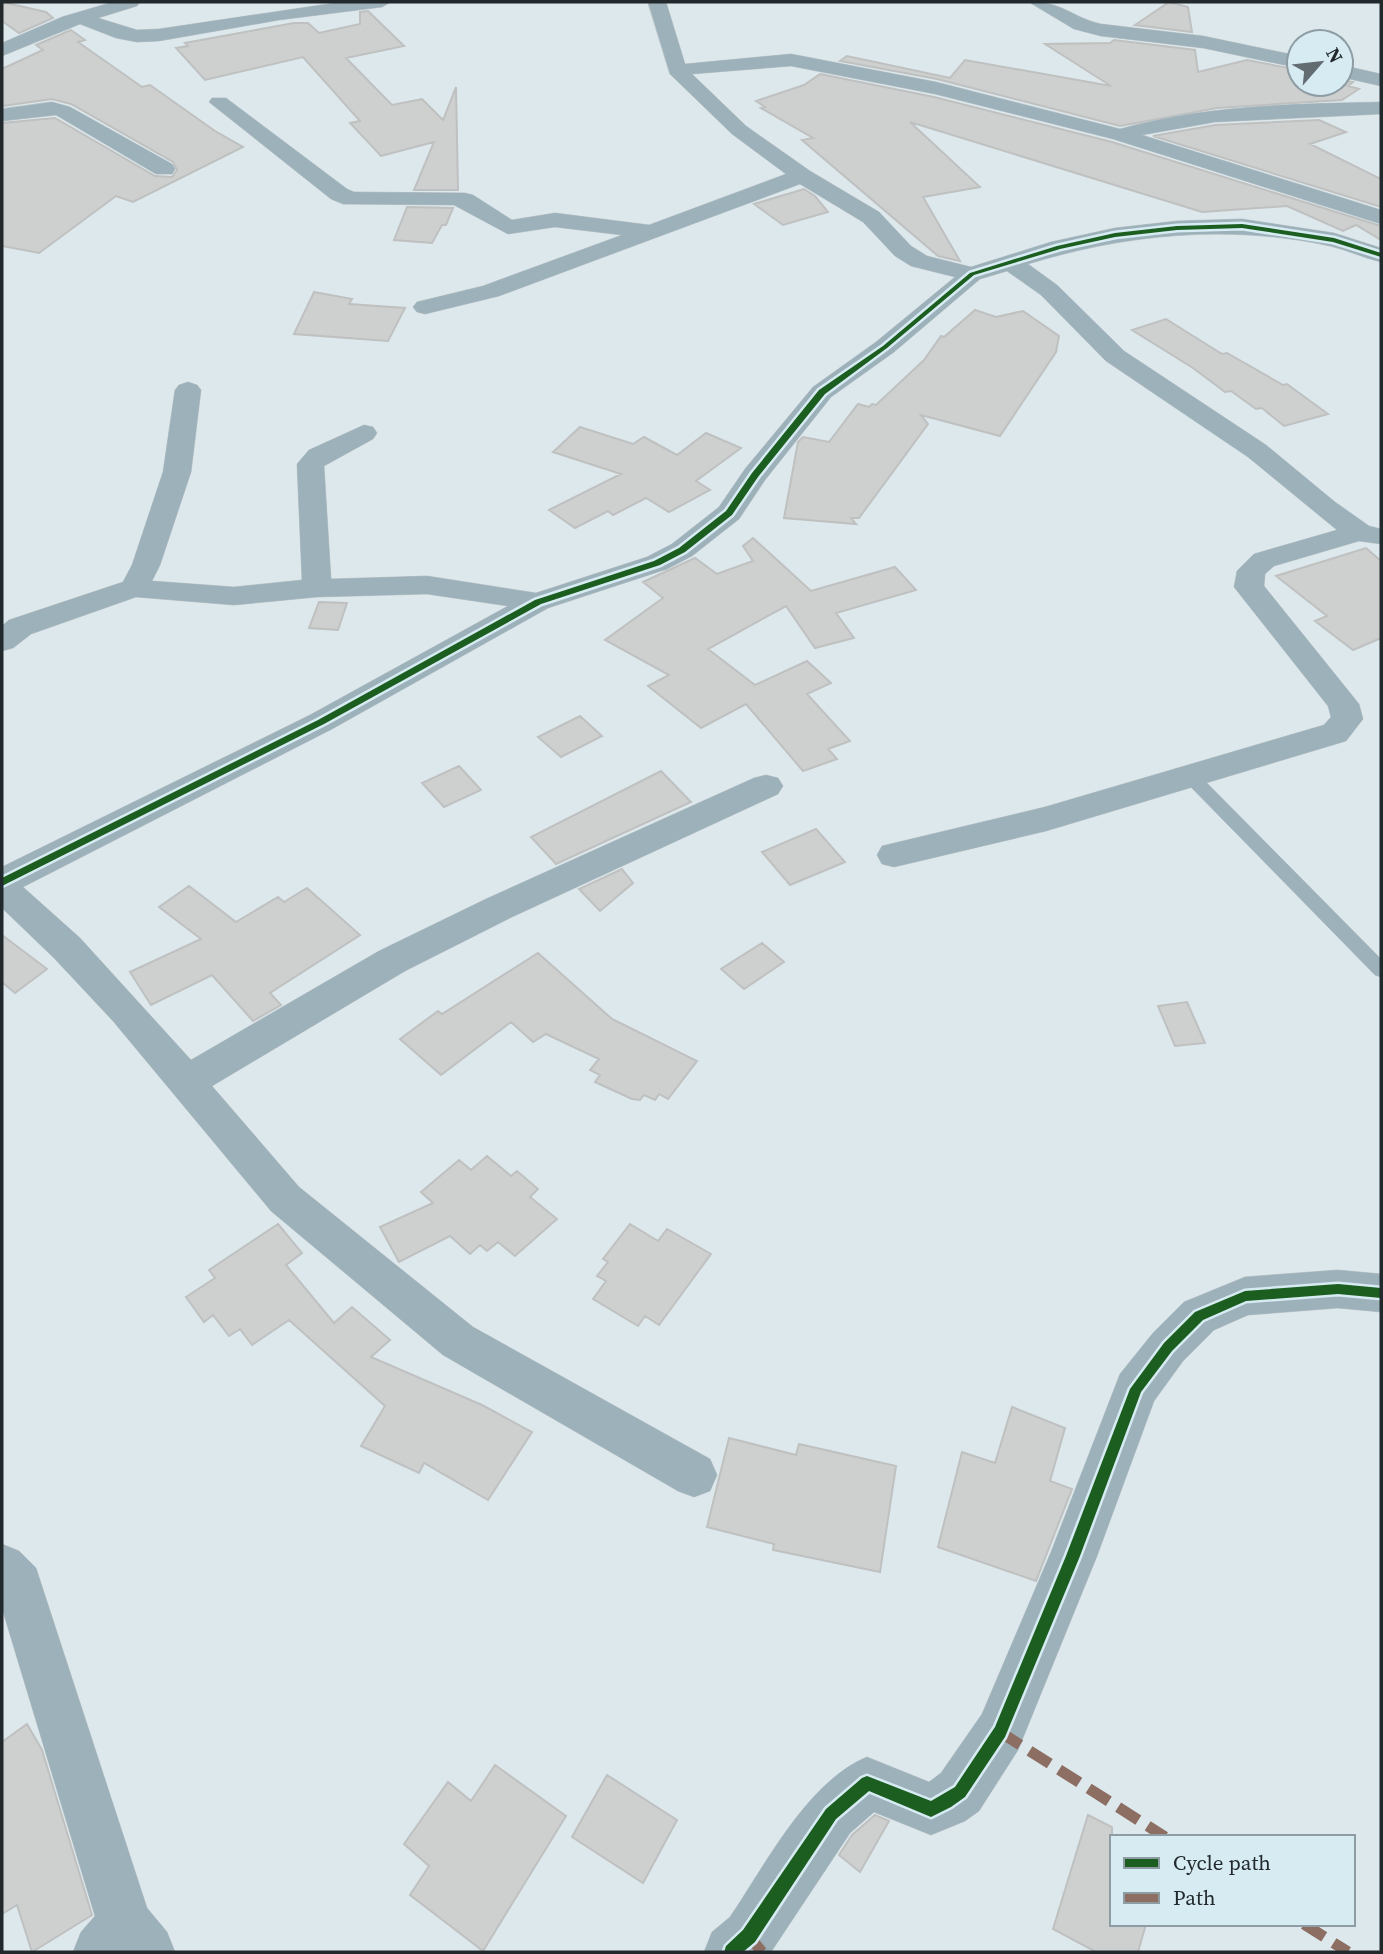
<svg xmlns="http://www.w3.org/2000/svg" width="1383" height="1954" font-family="'Source Serif 4',serif">
<style>
.building{fill:#ced0d0;stroke:#bfc0c0;stroke-width:2}
.lines{fill:none;stroke-linecap:round;stroke-linejoin:round}
.service-casing{stroke:#bdc5c9;stroke-width:1}
.minor-casing{stroke:#bdc5c9;stroke-width:1}
.service{fill:#9cb1b9;fill-rule:evenodd}
.minor{fill:#9cb1b9;fill-rule:evenodd}
.quiet{stroke:#8d6e63;stroke-width:11;stroke-dasharray:24 11;stroke-linecap:butt}
.cycleway-casing{stroke:#d7ebf3;stroke-width:5}
.cycleway{fill:#1b5e20;fill-rule:evenodd}
</style>
<rect width="100%" height="100%" fill="#dde8ed"/>
<path class="building" d="M 2,2 L 46,12 L 53,18 L 19,33 L 2,21 Z
M 1169,2 L 1188,7 L 1192,32 L 1135,25 Z
M 368,11 L 404,46 L 346,58 L 392,105 L 422,99 L 443,120 L 456,87 L 458,190 L 414,190 L 434,142 L 381,156 L 350,123 L 360,121 L 303,57 L 205,80 L 176,48 L 188,46 L 185,43 L 294,23 L 308,23 L 319,33 L 360,24 L 360,12 Z
M 71,30 L 85,40 L 78,42 L 142,87 L 150,85 L 215,131 L 243,147 L 133,202 L 116,196 L 39,253 L 2,246 L 2,123 L 55,118 L 155,176 L 172,177 L 177,170 L 173,162 L 71,104 L 52,99 L 2,106 L 2,69 L 43,50 L 36,45 Z
M 1114,40 L 1195,50 L 1198,72 L 1247,60 L 1299,70 L 1299,84 L 1341,84 L 1341,80 L 1353,82 L 1348,86 L 1359,89 L 1342,100 L 1217,108 L 1120,126 L 937,79 L 840,61 L 847,56 L 950,78 L 965,60 L 1111,86 L 1045,44 L 1110,43 Z
M 820,74 L 934,97 L 1112,142 L 1381,226 L 1381,240 L 1356,225 L 1343,231 L 1287,206 L 1202,212 L 910,122 L 980,187 L 923,197 L 960,261 L 938,256 L 802,140 L 813,138 L 761,108 L 765,107 L 756,101 L 804,85 Z
M 1319,120 L 1346,132 L 1310,144 L 1381,179 L 1381,207 L 1153,136 L 1215,125 Z
M 804,189 L 815,196 L 828,212 L 783,225 L 754,204 Z
M 407,207 L 453,208 L 446,225 L 442,225 L 432,243 L 394,240 Z
M 314,292 L 352,299 L 349,304 L 405,308 L 388,341 L 294,334 Z
M 975,310 L 996,317 L 1023,311 L 1059,336 L 1056,352 L 1000,436 L 921,415 L 928,424 L 859,518 L 851,518 L 856,524 L 784,518 L 798,442 L 803,437 L 829,442 L 858,404 L 869,407 L 872,404 L 876,405 L 924,360 L 941,336 L 944,337 Z
M 1166,319 L 1222,354 L 1227,353 L 1283,385 L 1287,384 L 1328,414 L 1284,426 L 1262,408 L 1256,409 L 1231,391 L 1225,392 L 1193,368 L 1132,330 Z
M 580,427 L 633,444 L 644,437 L 677,455 L 706,433 L 741,448 L 696,481 L 710,490 L 669,512 L 646,498 L 613,515 L 608,511 L 575,528 L 549,510 L 621,474 L 553,452 Z
M 753,538 L 811,591 L 895,567 L 916,590 L 836,613 L 854,638 L 815,648 L 786,606 L 708,649 L 755,685 L 807,661 L 831,683 L 807,694 L 850,741 L 828,749 L 837,759 L 803,771 L 746,704 L 701,728 L 648,686 L 669,675 L 605,640 L 663,598 L 643,582 L 695,558 L 717,574 L 753,561 L 743,546 Z
M 1366,548 L 1381,561 L 1381,638 L 1353,650 L 1315,621 L 1327,616 L 1276,576 Z
M 319,602 L 347,603 L 338,630 L 309,628 Z
M 580,716 L 602,736 L 561,757 L 538,737 Z
M 459,766 L 481,790 L 444,807 L 422,783 Z
M 661,771 L 691,802 L 556,864 L 531,837 Z
M 816,829 L 845,862 L 790,885 L 762,852 Z
M 622,869 L 633,883 L 600,911 L 579,889 Z
M 189,886 L 236,922 L 278,897 L 284,902 L 307,888 L 360,935 L 270,993 L 281,1005 L 253,1021 L 212,975 L 151,1005 L 130,972 L 201,939 L 159,907 Z
M 2,935 L 47,969 L 15,993 L 2,982 Z
M 762,943 L 784,962 L 744,989 L 721,969 Z
M 538,953 L 612,1019 L 697,1061 L 668,1099 L 659,1094 L 655,1100 L 644,1095 L 640,1100 L 632,1099 L 595,1082 L 600,1075 L 590,1070 L 599,1059 L 546,1034 L 533,1042 L 511,1022 L 441,1075 L 400,1039 L 438,1011 L 442,1014 Z
M 1187,1002 L 1205,1043 L 1175,1046 L 1158,1006 Z
M 487,1156 L 511,1176 L 517,1171 L 538,1189 L 530,1197 L 557,1219 L 515,1256 L 498,1242 L 487,1251 L 480,1245 L 470,1254 L 450,1236 L 399,1262 L 380,1227 L 433,1203 L 421,1192 L 459,1160 L 471,1170 Z
M 278,1224 L 302,1253 L 286,1265 L 334,1323 L 352,1307 L 390,1340 L 371,1357 L 482,1405 L 532,1432 L 488,1500 L 424,1463 L 419,1473 L 361,1446 L 385,1406 L 289,1320 L 252,1345 L 240,1329 L 229,1336 L 213,1315 L 204,1322 L 186,1297 L 215,1278 L 209,1270 Z
M 630,1224 L 658,1241 L 667,1229 L 711,1254 L 659,1325 L 645,1316 L 638,1326 L 593,1299 L 606,1281 L 597,1276 L 608,1262 L 603,1259 Z
M 1012,1407 L 1065,1428 L 1050,1481 L 1072,1489 L 1036,1581 L 938,1547 L 962,1452 L 995,1463 Z
M 729,1438 L 796,1455 L 799,1444 L 896,1466 L 880,1572 L 773,1550 L 774,1544 L 707,1527 Z
M 27,1724 L 42,1750 L 92,1915 L 32,1952 L 17,1905 L 2,1914 L 2,1742 Z
M 495,1765 L 566,1816 L 483,1951 L 410,1895 L 429,1866 L 404,1844 L 448,1782 L 471,1801 Z
M 607,1775 L 677,1820 L 643,1883 L 572,1837 Z
M 875,1815 L 889,1821 L 860,1872 L 839,1855 L 852,1835 Z
M 1088,1815 L 1112,1827 L 1112,1924 L 1146,1924 L 1138,1952 L 1096,1952 L 1053,1929 Z"/>
<g class="lines">
<g class="service-casing">
<path id="service" d="M 1189,770 L 1195,771 L 1381,959 L 1381,977 L 1375,975 L 1183,779 L 1181,775 L 1183,771 Z"/>
</g>
<g class="minor-casing">
<path id="minor" d="M 113,2 L 140,2 L 137,6 L 98,18 L 137,30 L 159,29 L 341,2 L 391,2 L 382,7 L 279,20 L 159,41 L 137,42 L 116,38 L 80,24 L 2,56 L 2,43 L 62,17 Z
M 648,2 L 666,2 L 685,64 L 791,54 L 936,82 L 1120,129 C 1205,105 1294,104 1381,102 L 1381,114 L 1215,122 L 1142,135 L 1381,210 L 1381,224 L 1113,139 L 935,94 L 791,66 L 692,74 L 746,126 L 810,171 L 879,212 L 911,246 L 927,256 L 971,267 L 1051,242 L 1115,228 L 1177,221 L 1242,219 L 1334,233 L 1381,248 L 1381,262 C 1364,258 1347,250 1330,246 C 1229,224 1126,234 1028,264 L 1057,285 L 1124,351 L 1266,445 L 1335,502 L 1369,526 L 1381,529 L 1381,544 L 1359,541 L 1274,566 L 1265,574 L 1264,586 L 1359,704 L 1363,719 L 1346,741 L 1046,831 L 894,867 L 882,864 L 877,855 L 882,846 L 1045,807 L 1324,725 L 1331,717 L 1328,706 L 1234,587 L 1237,571 L 1254,554 L 1337,530 L 1248,457 L 1106,361 L 1041,295 L 1007,271 L 980,279 L 894,352 L 831,397 L 765,480 L 739,519 L 692,556 L 667,569 L 548,608 L 332,729 L 23,887 L 80,938 L 191,1060 L 379,951 L 486,899 L 754,778 L 766,775 L 778,778 L 783,786 L 778,794 L 512,917 L 405,971 L 212,1086 L 299,1187 L 473,1327 L 710,1459 L 717,1475 L 710,1491 L 694,1497 L 678,1491 L 443,1355 L 271,1211 L 113,1021 L 54,958 L 2,908 L 2,867 L 310,715 L 508,606 L 427,594 L 317,597 L 234,605 L 136,597 L 31,634 L 13,648 L 2,651 L 2,626 L 9,620 L 123,582 L 132,565 L 163,472 L 175,390 L 179,385 L 188,382 L 197,385 L 201,390 L 191,472 L 160,565 L 152,581 L 234,587 L 302,580 L 297,464 L 309,450 L 364,425 L 373,427 L 377,433 L 373,439 L 324,466 L 331,579 L 427,576 L 536,593 L 647,557 L 672,544 L 719,507 L 745,469 L 813,387 L 876,342 L 955,277 L 911,266 L 895,256 L 863,222 L 800,184 L 499,296 L 425,314 L 417,312 L 413,307 L 417,302 L 483,286 L 622,235 L 555,227 L 508,234 L 454,205 L 343,204 L 331,199 L 209,102 L 212,98 L 226,98 L 347,189 L 354,192 L 465,193 L 473,195 L 512,220 L 555,213 L 649,225 L 786,174 L 732,134 L 670,74 Z
M 1029,2 C 1062,1 1071,17 1101,24 L 1203,36 L 1299,56 L 1299,68 L 1203,48 L 1101,36 L 1074,29 Z
M 1341,65 L 1381,74 L 1381,86 L 1341,77 Z
M 52,102 L 70,107 L 172,164 L 175,169 L 172,174 L 156,174 L 56,115 L 2,121 L 2,109 Z
M 1338,1270 L 1381,1274 L 1381,1312 L 1338,1308 L 1248,1315 L 1214,1330 L 1183,1361 L 1154,1401 L 1097,1556 L 1018,1750 L 979,1811 L 965,1821 L 931,1835 L 874,1812 L 850,1833 L 771,1952 L 704,1952 L 712,1932 L 730,1917 C 766,1864 807,1782 867,1757 L 929,1782 L 941,1773 L 982,1714 L 1051,1552 L 1120,1374 L 1153,1333 L 1184,1302 L 1245,1277 Z
M 2,1544 L 19,1551 L 36,1568 L 147,1908 L 167,1932 L 175,1952 L 73,1952 L 81,1932 L 95,1916 L 2,1608 Z"/>
</g>
<use href="#service" class="service"/>
<use href="#minor" class="minor"/>
<path class="quiet" d="M 1000,1732 L 1165,1837
M 1304,1924 L 1348,1952
M 749,1936 L 762,1952"/>
<g class="cycleway-casing">
<path id="cycleway" d="M 1242,224 L 1334,238 L 1381,253 L 1381,257 L 1333,242 L 1242,228 L 1177,230 L 1115,237 L 1060,249 L 974,275 L 887,348 L 825,394 L 758,477 L 732,515 L 685,552 L 660,565 L 541,604 L 324,724 L 2,886 L 2,878 L 318,720 L 535,600 L 654,561 L 679,548 L 726,511 L 752,473 L 819,390 L 883,346 L 970,273 L 1057,246 L 1115,233 L 1177,226 Z
M 1338,1284 L 1381,1288 L 1381,1298 L 1338,1294 L 1246,1301 L 1203,1320 L 1172,1351 L 1141,1392 L 1080,1556 L 1005,1737 L 965,1797 L 951,1807 L 931,1817 L 869,1791 L 836,1819 L 755,1942 L 743,1952 L 724,1952 L 726,1946 L 743,1930 L 826,1809 L 862,1778 L 867,1776 L 931,1801 L 955,1787 L 995,1727 L 1066,1556 L 1130,1389 L 1164,1343 L 1195,1312 L 1245,1291 Z"/>
</g>
<use href="#cycleway" class="cycleway"/>
</g>
<rect width="1383" height="1954" fill="none" stroke="#21292c" stroke-width="7"/>
<rect x="1110" y="1835" width="245" height="91" fill="#d7ebf3" stroke="#8e9da3" stroke-width="2"/>
<rect x="1124" y="1858" width="35" height="10" fill="#1b5e20" stroke="#8e9da3" stroke-width="2"/>
<text x="1173" y="1870" font-size="21" fill="#21292c">Cycle path</text>
<rect x="1124" y="1893" width="35" height="10" fill="#8d6e63" stroke="#8e9da3" stroke-width="2"/>
<text x="1173" y="1905" font-size="21" fill="#21292c">Path</text>
<g transform="translate(1320 63) rotate(62)"><circle r="33" fill="#d7ebf3" stroke="#8e9da3" stroke-width="2"/>
<path d="M0-5L12 26L0 18L-12 26Z" fill="#636c70"/>
<text y="-10" font-size="19" font-weight="bold" text-anchor="middle" fill="#21292c">N</text>
</g>
</svg>
